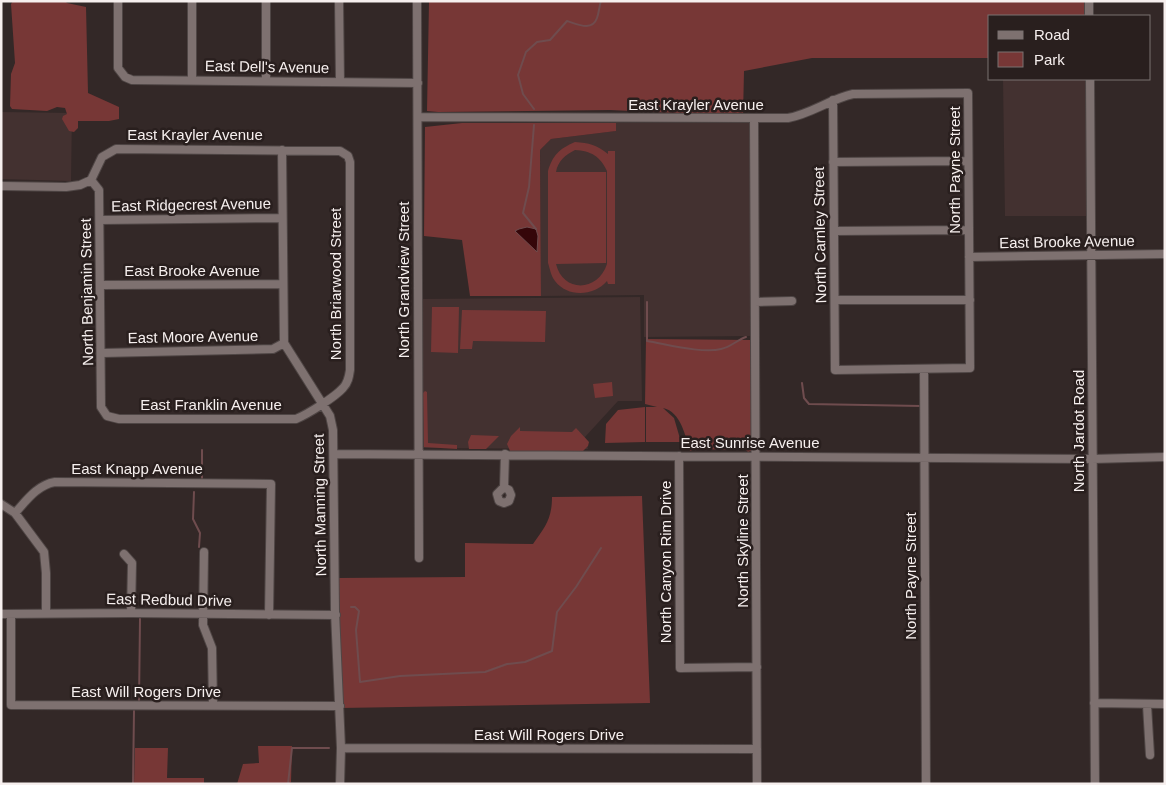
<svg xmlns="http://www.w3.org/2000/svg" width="1166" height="785" font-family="Arial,sans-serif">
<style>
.built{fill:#433130}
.green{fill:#773736;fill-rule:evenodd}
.water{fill:#350609;stroke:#6f4c4e}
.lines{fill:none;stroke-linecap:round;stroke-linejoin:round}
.stream{stroke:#6f4c4e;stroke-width:2}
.minor-casing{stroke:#4f4645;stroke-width:10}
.minor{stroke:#7e7170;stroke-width:8}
.labels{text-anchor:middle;stroke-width:5;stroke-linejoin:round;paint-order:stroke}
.street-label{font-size:15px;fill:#f6efee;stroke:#291f1e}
</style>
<rect width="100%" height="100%" fill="#332827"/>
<path class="built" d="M 1003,79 L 1085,79 L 1088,216 L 1005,216 Z
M 1,112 L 72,113 L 71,181 L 1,179 Z
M 616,123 L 750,123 L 751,336 L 644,337 L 644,295 L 541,296 L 540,150 L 551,139 L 615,131 Z
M 640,297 L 642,401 L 618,401 L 585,437 L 588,449 L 423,448 L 422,299 Z"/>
<path class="green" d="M 13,1 L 65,1 L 67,3 L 86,7 L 88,93 L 119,107 L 119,119 L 109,121 L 78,121 L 78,128 L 74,132 L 69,131 L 62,119 L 63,116 L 67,114 L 65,108 L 57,107 L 47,111 L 12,109 L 10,106 L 11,74 L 15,63 L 11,4 Z
M 429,1 L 1084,1 L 1084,16 L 990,16 L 990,58 L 812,58 L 744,71 L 743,116 L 610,110 L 438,112 L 427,111 Z
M 462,123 L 616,123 L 616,131 L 551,139 L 540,150 L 541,296 L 470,296 L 462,240 L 424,236 L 425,127 Z
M 575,142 C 589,143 597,145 608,154 L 608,151 L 615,151 L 615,284 L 608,284 L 607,281 C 594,296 568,298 555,281 C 551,276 550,269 548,263 L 548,171 C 553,155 559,149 575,142 ZM 575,150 C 591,151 600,156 607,171 L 607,264 C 598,292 563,293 556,264 L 606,263 L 606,172 L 556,172 C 558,161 565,155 575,150 Z
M 432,307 L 459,307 L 458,353 L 431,352 Z
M 462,310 L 546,311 L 545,342 L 473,341 L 472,349 L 460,349 Z
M 646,339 L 753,340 L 753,450 L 748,452 L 746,450 L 694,449 L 690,451 C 685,435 681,412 663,408 L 674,418 L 681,442 L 646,442 L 646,407 L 657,407 L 645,404 Z
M 612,382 L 613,396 L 595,398 L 593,384 Z
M 425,391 L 427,392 L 428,443 L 457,445 L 457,449 L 424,447 L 423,393 Z
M 645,407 L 645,442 L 605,443 L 606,424 L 618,410 Z
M 520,427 L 520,431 L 572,432 L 576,428 L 589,442 L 588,446 L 583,451 L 510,451 L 507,444 L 511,436 Z
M 471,435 L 499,436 L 486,449 L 469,449 L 468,442 Z
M 642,496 L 650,703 L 340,708 L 338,578 L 465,577 L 465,543 L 533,544 C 545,527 552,519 552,497 Z
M 258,746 L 292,746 L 291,782 L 289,784 L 237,784 L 243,764 L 259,763 Z
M 135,748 L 168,748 L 167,778 L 204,778 L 204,784 L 134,784 Z"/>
<path class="water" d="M 527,227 L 536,229 L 538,236 L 537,252 L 515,231 L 519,229 Z"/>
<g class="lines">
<path class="stream" d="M 534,109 L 523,94 L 518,75 L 526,52 L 537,42 L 550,40 L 567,21 C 577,24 592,32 597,18 C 599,13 599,7 601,1
M 534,125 L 529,187 L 523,213 L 536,229
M 647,302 L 647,341 C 666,344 703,354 721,349 C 731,347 737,340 746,337
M 802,383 L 804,398 L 809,404 L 921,406
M 202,480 L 202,450
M 194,492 L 193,519 L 200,533 L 199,547
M 351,607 L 355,607 L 359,611 L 356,630 L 360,682 L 400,676 L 485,672 L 507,664 L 525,662 L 552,651 L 557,612 L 576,587 L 601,548
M 139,702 L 140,619
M 133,784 L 134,711
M 288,784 L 292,748 L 329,748"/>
<g class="minor-casing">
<path id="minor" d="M 118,1 L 118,68 L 125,77 L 132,80 L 418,83
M 192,1 L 192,80
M 266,1 L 266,81
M 339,1 L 340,82
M 417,1 L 419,558
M 1089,1 L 1089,16
M 1090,79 L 1095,784
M 418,117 L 788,118 C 811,114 830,99 853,94 L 968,93 L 970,368 L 835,370 L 833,100
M 754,119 L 757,784
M 282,150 L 284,343 L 330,416 L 333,430 L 335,612 L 341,748 L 340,784
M 833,162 L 968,161
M 1,186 L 66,187 L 80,185 L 91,180 L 102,157 L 116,149 L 340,151 L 348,156 L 350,162 L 350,370 C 349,377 348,383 343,388 C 335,397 308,414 296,419 L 119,419 L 107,416 L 101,407 L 99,190 L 91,180
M 100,220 L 281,218
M 834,231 L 969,230
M 969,257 L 1165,254
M 101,285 L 283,284
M 835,300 L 970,300
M 755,302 L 792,301
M 102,353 L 273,349 L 284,343
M 924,369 L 926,784
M 334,454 L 1092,459 L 1165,457
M 679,456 L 680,668 L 757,667
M 504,487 L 509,490 L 511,495 L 509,501 L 504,503 L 499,501 L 497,494 Z
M 504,487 L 505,454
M 1,504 L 15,513 L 44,552 L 46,573 L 46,613
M 15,513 C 26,501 37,485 55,482 L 271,484 L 269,615
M 204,552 L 203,625 L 212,648 L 213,705
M 124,554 L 132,563 L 131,613
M 1,614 L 131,613 L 336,615
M 11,614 L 11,705 L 340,706
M 1094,703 L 1165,704
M 1147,705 L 1150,755
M 341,748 L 757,749"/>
</g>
<use href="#minor" class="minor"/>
</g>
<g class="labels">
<g class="street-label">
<text transform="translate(267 67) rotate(1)" y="5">East Dell's Avenue</text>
<text x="696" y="110">East Krayler Avenue</text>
<text x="195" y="140">East Krayler Avenue</text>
<text transform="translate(955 170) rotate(-90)" y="5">North Payne Street</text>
<text transform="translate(191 205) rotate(-1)" y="5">East Ridgecrest Avenue</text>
<text transform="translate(820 235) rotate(-91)" y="5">North Carnley Street</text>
<text transform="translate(1067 242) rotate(-1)" y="5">East Brooke Avenue</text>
<text x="192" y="276">East Brooke Avenue</text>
<text transform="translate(404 280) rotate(-90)" y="5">North Grandview Street</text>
<text transform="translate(336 284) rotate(-90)" y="5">North Briarwood Street</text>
<text transform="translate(87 292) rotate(-91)" y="5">North Benjamin Street</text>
<text transform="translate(193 337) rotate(-1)" y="5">East Moore Avenue</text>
<text x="211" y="410">East Franklin Avenue</text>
<text transform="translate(1079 431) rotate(-90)" y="5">North Jardot Road</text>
<text x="750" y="448">East Sunrise Avenue</text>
<text x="137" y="474">East Knapp Avenue</text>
<text transform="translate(320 505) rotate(-91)" y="5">North Manning Street</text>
<text transform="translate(743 541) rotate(-90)" y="5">North Skyline Street</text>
<text transform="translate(666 562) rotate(-90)" y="5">North Canyon Rim Drive</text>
<text transform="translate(911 576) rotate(-90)" y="5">North Payne Street</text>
<text transform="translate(169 600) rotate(1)" y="5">East Redbud Drive</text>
<text x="146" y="697">East Will Rogers Drive</text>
<text x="549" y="740">East Will Rogers Drive</text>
</g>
</g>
<rect width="1166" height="785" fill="none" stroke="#f6efee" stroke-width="5"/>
<rect x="988" y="15" width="162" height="65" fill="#291f1e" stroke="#7b7271"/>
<rect x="998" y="31" width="25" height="8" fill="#7e7170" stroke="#7b7271"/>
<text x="1034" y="40" font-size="15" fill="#f6efee">Road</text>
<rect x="998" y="52" width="25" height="15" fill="#773736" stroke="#7b7271"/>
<text x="1034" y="65" font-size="15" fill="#f6efee">Park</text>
</svg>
